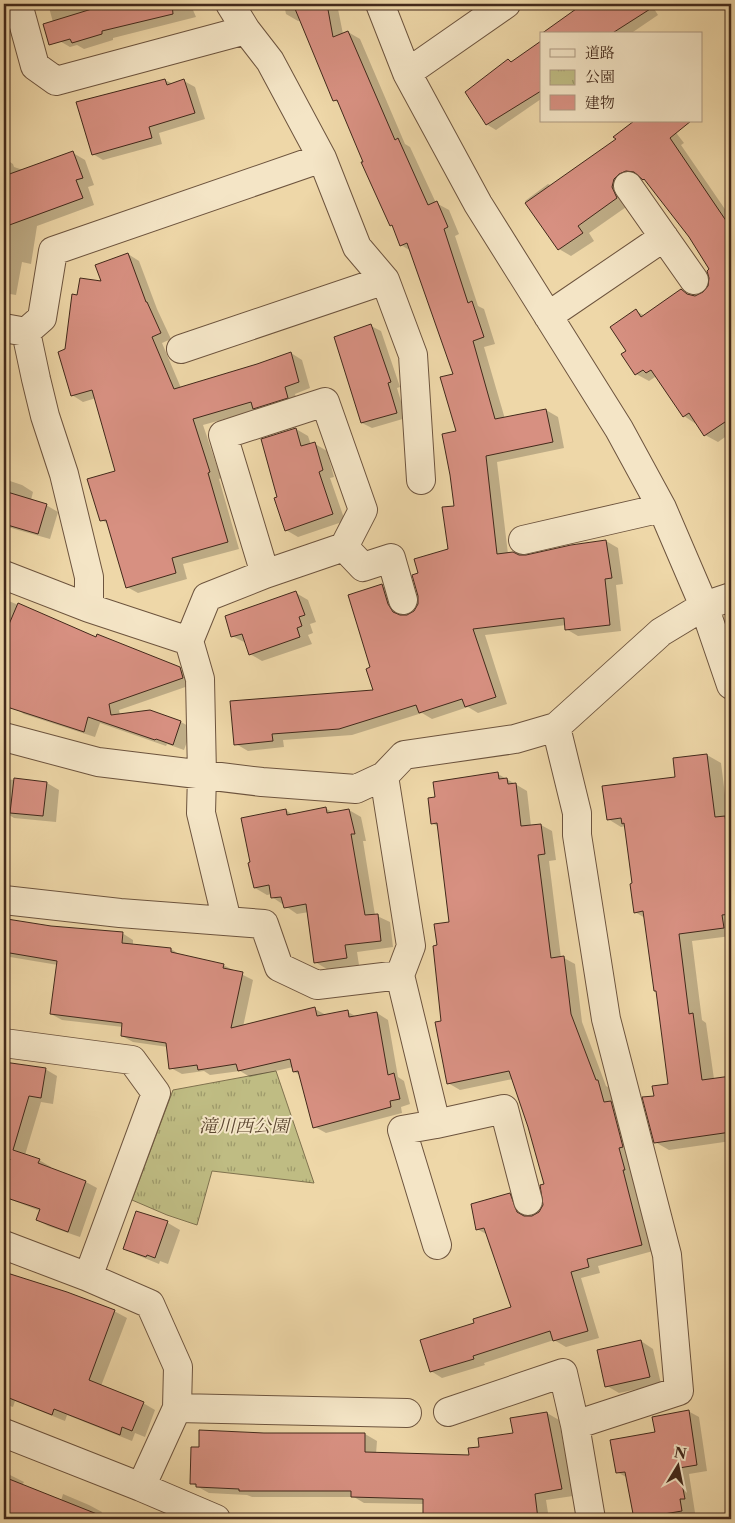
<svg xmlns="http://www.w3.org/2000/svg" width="735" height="1523" font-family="'Libre Caslon Text','Noto Serif JP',serif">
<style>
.park{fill:url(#park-tufts);stroke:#80724f}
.shadow{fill:#0003}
.building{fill:#d79081;stroke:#42291b}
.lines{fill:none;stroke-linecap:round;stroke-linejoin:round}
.minor-casing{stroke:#6d543e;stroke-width:30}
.minor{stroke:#f4e5c6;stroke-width:28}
.labels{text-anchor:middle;stroke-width:4;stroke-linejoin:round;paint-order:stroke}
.park-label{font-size:18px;font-style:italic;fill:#5b4630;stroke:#f4e5c6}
</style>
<defs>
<pattern id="park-tufts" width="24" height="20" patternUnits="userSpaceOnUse" patternTransform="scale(1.25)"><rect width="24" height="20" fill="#bfbc83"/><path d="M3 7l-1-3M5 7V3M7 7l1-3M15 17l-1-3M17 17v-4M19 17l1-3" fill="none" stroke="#9d996a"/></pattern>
</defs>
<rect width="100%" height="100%" fill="#eed7a8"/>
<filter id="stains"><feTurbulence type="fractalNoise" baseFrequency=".004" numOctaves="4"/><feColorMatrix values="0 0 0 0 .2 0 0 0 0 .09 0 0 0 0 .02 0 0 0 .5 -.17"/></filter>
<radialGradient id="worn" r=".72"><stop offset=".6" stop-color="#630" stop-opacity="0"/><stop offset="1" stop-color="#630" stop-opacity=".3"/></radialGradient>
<path class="park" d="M 276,1071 L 314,1183 L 212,1171 L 197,1225 L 167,1215 L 132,1200 L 173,1090 Z"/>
<path class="shadow" d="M 48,4 L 210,4 L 193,10 L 196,17 L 113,38 L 113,40 L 84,49 L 77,45 L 70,47 L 58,40 Z
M 284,4 L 337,4 L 343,34 L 348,32 L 360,39 L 405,144 L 410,147 L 436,203 L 449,210 L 459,234 L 455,236 L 478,306 L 484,309 L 495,344 L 484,347 L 505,419 L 546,410 L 558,417 L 564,448 L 497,462 L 508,554 L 527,556 L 606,541 L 618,548 L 623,584 L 616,585 L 621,631 L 578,636 L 566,629 L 566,625 L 485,635 L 507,704 L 478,713 L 468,707 L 432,719 L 422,713 L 352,735 L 283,740 L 284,747 L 248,751 L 236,744 L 374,691 L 371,668 L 382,586 L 394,593 L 402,616 L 407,616 L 415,611 L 419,604 L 420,574 L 449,550 L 455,507 L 458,432 L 454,374 L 411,251 L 401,245 L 394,227 L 391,225 L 339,103 L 334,100 L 302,20 L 298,21 L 286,14 Z
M 585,4 L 651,4 L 658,15 L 630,34 L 553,34 L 561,21 Z
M 541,42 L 541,99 L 496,130 L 486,124 L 509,60 L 512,62 Z
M 165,80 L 173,84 L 184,81 L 195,87 L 205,119 L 159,133 L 162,144 L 103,160 L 93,154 Z
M 667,121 L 684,143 L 681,145 L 731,218 L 731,334 L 719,341 L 714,348 L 731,373 L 731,433 L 718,442 L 705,435 L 697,423 L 696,424 L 684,416 L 659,379 L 655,377 L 649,381 L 636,374 L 628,351 L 636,311 L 645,316 L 681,291 L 695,297 L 704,294 L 710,287 L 711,270 L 690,236 L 647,181 L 639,177 L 631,180 L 629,205 L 589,233 L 594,241 L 571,256 L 559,249 L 525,201 L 548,184 L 552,186 Z
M 73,153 L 85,160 L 94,185 L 88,187 L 94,205 L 37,226 L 31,264 L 22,262 L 16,295 L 4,293 L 4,158 L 13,164 L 14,167 L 23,170 Z
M 128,254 L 139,261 L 157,309 L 171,339 L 162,343 L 181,388 L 257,365 L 291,353 L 302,360 L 310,388 L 295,394 L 298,404 L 257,410 L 203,425 L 221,478 L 219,479 L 239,549 L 183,564 L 187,579 L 138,593 L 127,587 L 108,524 L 102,520 L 116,471 L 96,398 L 83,402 L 72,395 L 66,350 L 78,296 L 103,283 Z
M 371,326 L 381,331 L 400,387 L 397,388 L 406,418 L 372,428 L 362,423 Z
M 296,429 L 308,436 L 311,445 L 315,444 L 327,451 L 334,477 L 330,478 L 345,521 L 298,537 L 286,530 L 278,498 Z
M 4,479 L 22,485 L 33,492 L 31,500 L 46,505 L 58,512 L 50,539 L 4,526 Z
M 296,593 L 308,600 L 316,622 L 310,624 L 313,633 L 308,635 L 312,644 L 262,661 L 250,654 L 246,643 L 232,636 Z
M 4,599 L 97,638 L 180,669 L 191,675 L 194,684 L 119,710 L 120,715 L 181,722 L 192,728 L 184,750 L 167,744 L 166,746 L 100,723 L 95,737 L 24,714 L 13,707 L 12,640 L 4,637 Z
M 707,755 L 721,763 L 728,819 L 731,821 L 731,936 L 692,941 L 702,1020 L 706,1023 L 714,1079 L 731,1077 L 731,1141 L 669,1150 L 655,1142 L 655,1097 L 669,1085 L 657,992 L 655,990 L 645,918 L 635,912 L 633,884 L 626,826 L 621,827 L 608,819 L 677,778 Z
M 498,774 L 527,791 L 531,826 L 541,825 L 552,831 L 556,860 L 549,861 L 561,958 L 564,958 L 575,964 L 582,1022 L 606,1086 L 610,1088 L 613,1104 L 622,1109 L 653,1251 L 598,1266 L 600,1273 L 581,1278 L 599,1338 L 566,1347 L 554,1340 L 484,1363 L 485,1365 L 442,1378 L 431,1371 L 476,1324 L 512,1308 L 488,1235 L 477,1229 L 510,1194 L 521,1201 L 527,1217 L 533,1217 L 540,1213 L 544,1206 L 545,1185 L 529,1127 L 513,1079 L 460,1090 L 448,1083 L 443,1022 L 439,946 L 451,923 L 439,827 L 432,823 L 437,798 Z
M 5,779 L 47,783 L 59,790 L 56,822 L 14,818 L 4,812 Z
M 325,808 L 334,813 L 349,810 L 361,817 L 366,841 L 363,841 L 375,915 L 390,922 L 393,947 L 357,952 L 359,965 L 327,969 L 315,962 L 309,912 L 297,914 L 272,897 L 272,894 L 267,895 L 255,888 L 286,810 L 293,815 Z
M 4,924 L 122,933 L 133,940 L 133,945 L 171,949 L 182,956 L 223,965 L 253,980 L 243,1027 L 315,1009 L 326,1015 L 348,1012 L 357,1017 L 377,1013 L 388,1020 L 398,1077 L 404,1081 L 410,1104 L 401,1107 L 402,1113 L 326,1133 L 315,1127 L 301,1075 L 294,1072 L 293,1067 L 250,1077 L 240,1071 L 210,1075 L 204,1071 L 182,1074 L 171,1068 L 168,1047 L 133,1042 L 122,1036 L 123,1027 L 62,1020 L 51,1014 L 58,965 L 4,956 Z
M 4,1063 L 45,1069 L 57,1076 L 53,1104 L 41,1102 L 25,1155 L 39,1160 L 51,1167 L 50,1169 L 86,1182 L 97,1188 L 80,1237 L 48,1226 L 37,1220 L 40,1211 L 4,1197 Z
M 137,1212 L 168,1223 L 180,1230 L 168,1264 L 160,1261 L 159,1264 L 137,1255 L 125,1248 Z
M 4,1282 L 114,1311 L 127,1318 L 101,1386 L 143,1403 L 155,1410 L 145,1437 L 135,1433 L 132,1441 L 67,1415 L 65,1421 L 15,1401 L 13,1407 L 4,1404 Z
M 641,1341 L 653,1349 L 661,1384 L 619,1393 L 607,1386 Z
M 688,1411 L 699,1417 L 707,1471 L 689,1474 L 696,1519 L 636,1519 L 628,1478 L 617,1472 L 656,1433 Z
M 547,1413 L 559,1420 L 573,1496 L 546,1500 L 549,1519 L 424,1519 L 424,1504 L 364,1503 L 354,1497 L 252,1497 L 247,1495 L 209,1493 L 191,1483 L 200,1448 L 264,1434 L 365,1434 L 377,1441 L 376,1454 L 471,1456 L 481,1448 L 514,1434 Z
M 4,1472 L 24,1482 L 22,1485 L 61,1501 L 63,1494 L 89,1505 L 102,1512 L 100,1517 L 104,1519 L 20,1519 L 4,1513 Z"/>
<path class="building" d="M 108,4 L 172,4 L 173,14 L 102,31 L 102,34 L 72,43 L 70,39 L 49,45 L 43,24 Z
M 293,4 L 327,4 L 333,37 L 348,31 L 395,140 L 398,138 L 428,205 L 437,201 L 448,227 L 444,229 L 468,303 L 472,301 L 484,337 L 473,341 L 495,419 L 546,409 L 553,442 L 486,456 L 497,554 L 513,552 L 519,555 L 526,555 L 571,545 L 606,540 L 612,578 L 605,579 L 610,625 L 565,630 L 564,618 L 473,629 L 496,697 L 465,707 L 462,699 L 419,713 L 416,705 L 339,729 L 272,734 L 273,741 L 234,745 L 230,701 L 373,690 L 366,669 L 370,667 L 348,595 L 382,584 L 388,604 L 393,612 L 400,615 L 407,615 L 414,611 L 418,604 L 418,596 L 412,575 L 418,573 L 414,559 L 448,549 L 442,507 L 454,506 L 450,475 L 442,434 L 456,431 L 440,377 L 453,374 L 407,243 L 400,246 L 392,225 L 390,226 L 361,162 L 363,162 L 337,100 L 333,101 Z
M 583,4 L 658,4 L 611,34 L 541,34 Z
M 541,41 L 541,91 L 486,125 L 465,92 L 508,59 L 511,62 Z
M 165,79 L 167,85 L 184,79 L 195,113 L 149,127 L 152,138 L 92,155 L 76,102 Z
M 634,121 L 691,121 L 670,138 L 731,228 L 731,418 L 704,436 L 689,413 L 683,417 L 651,370 L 646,373 L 643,370 L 635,375 L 621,354 L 626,351 L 610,327 L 636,309 L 641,317 L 681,289 L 687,294 L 695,296 L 703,292 L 708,286 L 709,278 L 707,271 L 709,269 L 689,237 L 644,179 L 643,180 L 634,172 L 626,171 L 619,174 L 614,179 L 612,187 L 617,198 L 578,226 L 583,233 L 558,250 L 525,203 L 616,139 L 613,137 Z
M 73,151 L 83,178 L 76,180 L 83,198 L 4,227 L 4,176 Z
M 128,253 L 146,302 L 147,302 L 161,333 L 152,337 L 174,389 L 257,364 L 291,352 L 299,382 L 285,387 L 288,398 L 253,409 L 251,402 L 193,419 L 210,472 L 208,473 L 228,542 L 172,558 L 176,573 L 126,588 L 106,520 L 100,521 L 87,479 L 115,471 L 92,390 L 71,396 L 58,352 L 65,349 L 72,294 L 77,295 L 80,278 L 101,281 L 95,265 Z
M 371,324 L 391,382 L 388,383 L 397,413 L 361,423 L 334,337 Z
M 296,428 L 301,446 L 315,442 L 323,470 L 319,472 L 333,514 L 285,531 L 274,498 L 277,497 L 261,439 Z
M 4,491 L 47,504 L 38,534 L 4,524 Z
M 296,591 L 305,615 L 299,617 L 302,626 L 297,628 L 300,637 L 249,655 L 242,634 L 231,637 L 225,616 Z
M 18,603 L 96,637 L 97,634 L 180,667 L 183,678 L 109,704 L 111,715 L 150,710 L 181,721 L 173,745 L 156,739 L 155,740 L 88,717 L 84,732 L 4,706 L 4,636 Z
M 707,754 L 715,817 L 725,816 L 731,858 L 726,859 L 731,901 L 731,914 L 722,915 L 724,928 L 679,934 L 689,1014 L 693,1013 L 702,1080 L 731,1076 L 731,1132 L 654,1143 L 642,1097 L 654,1096 L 652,1086 L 668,1084 L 656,991 L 654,991 L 643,911 L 634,913 L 630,884 L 632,883 L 624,823 L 622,824 L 621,818 L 607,820 L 602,786 L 675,777 L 673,758 Z
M 498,772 L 499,779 L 507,778 L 508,784 L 516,783 L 521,826 L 541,824 L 545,854 L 538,855 L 551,958 L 564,956 L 571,1014 L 596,1080 L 598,1080 L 604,1102 L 611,1101 L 623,1147 L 619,1148 L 625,1170 L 623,1170 L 642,1245 L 587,1259 L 589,1267 L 571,1272 L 588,1331 L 553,1341 L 550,1331 L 473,1356 L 474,1359 L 430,1372 L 420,1340 L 474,1323 L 473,1319 L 511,1307 L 484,1228 L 476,1230 L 471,1204 L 510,1193 L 517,1212 L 524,1216 L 532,1216 L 539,1212 L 543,1205 L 540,1185 L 544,1184 L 528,1127 L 509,1071 L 447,1084 L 435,1022 L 441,1021 L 433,946 L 437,945 L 434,924 L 449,922 L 437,823 L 431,824 L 428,798 L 435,797 L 433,782 Z
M 14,778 L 47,782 L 43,816 L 10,813 Z
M 326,807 L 327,813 L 349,809 L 355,834 L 351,834 L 365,915 L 378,914 L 381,941 L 345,945 L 347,958 L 314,963 L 306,904 L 284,908 L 281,897 L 271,898 L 269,885 L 254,888 L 248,863 L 250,862 L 241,818 L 286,809 L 287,815 Z
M 7,919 L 51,926 L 123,932 L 122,943 L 171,948 L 171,952 L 224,964 L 223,968 L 243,972 L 231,1028 L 315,1007 L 317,1016 L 348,1010 L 349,1017 L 377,1012 L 388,1075 L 394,1073 L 400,1099 L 390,1101 L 391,1107 L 313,1128 L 298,1071 L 293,1072 L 290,1059 L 238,1071 L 236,1064 L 198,1070 L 197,1065 L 169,1069 L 166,1043 L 121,1036 L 122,1023 L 50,1014 L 57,961 L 4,952 L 4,940 Z
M 4,1062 L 46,1068 L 41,1098 L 29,1096 L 13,1150 L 40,1159 L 38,1163 L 86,1181 L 68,1232 L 36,1220 L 40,1209 L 4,1197 L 4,1177 L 10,1159 L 4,1158 Z
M 136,1211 L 168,1221 L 155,1258 L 147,1255 L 146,1257 L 123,1249 Z
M 4,1272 L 67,1292 L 115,1310 L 89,1380 L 144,1402 L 132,1431 L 122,1427 L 120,1435 L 54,1409 L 52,1415 L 4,1396 Z
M 641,1340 L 650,1377 L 605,1387 L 597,1350 Z
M 689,1410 L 697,1465 L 679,1468 L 685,1499 L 680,1499 L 682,1511 L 634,1519 L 625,1472 L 616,1473 L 610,1440 L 655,1432 L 652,1417 Z
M 547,1412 L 562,1489 L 535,1494 L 538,1519 L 423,1519 L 423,1499 L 351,1497 L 351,1491 L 239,1491 L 239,1489 L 196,1487 L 196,1484 L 190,1484 L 191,1447 L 199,1447 L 199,1430 L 264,1433 L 365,1433 L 365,1452 L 469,1455 L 468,1448 L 479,1447 L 478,1438 L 513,1433 L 510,1418 Z
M 4,1477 L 107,1518 L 107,1519 L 23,1519 L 4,1512 Z"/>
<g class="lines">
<g class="minor-casing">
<path id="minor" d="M 18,4 L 35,66 L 56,81 L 246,30
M 380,4 L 407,73 L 478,204 L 619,429 L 662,508 L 704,606 L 731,685
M 407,73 L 506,4
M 322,158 L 357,247 L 385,280 L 413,355 L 421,480
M 628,186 L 694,280
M 548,316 L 664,237
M 4,328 L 26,332 L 42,318 L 53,251 L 322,158 L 270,61 L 246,30 L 230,4
M 26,332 L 36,379 L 45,416 L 64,474 L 89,577 L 89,608 L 189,641 L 200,679 L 202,774 L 201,813 L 227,921
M 181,349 L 385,280
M 523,540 L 662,508
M 344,547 L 363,567 L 391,558 L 403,600
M 4,575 L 89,608
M 189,641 L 207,597 L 265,574 L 344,547 L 363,510 L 325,402 L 223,435 L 265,574
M 556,727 L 577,813 L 577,835 L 606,1019 L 667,1255 L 679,1391 L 575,1425
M 4,737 L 98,762 L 262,782 L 356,789 L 384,776 L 404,755 L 515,739 L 556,727 L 661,632 L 704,606 L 731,597
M 384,776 L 411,946 L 400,975 L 436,1124 L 504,1109 L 528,1201
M 4,900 L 120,913 L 264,924 L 279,967 L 317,985 L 400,975
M 4,1043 L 132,1060 L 156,1093 L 88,1277 L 150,1304 L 178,1367 L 177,1408 L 141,1487 L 216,1519
M 436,1124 L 402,1130 L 437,1245
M 4,1245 L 88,1277
M 177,1408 L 407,1413
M 448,1412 L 563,1373 L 575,1425 L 591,1519
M 4,1433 L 141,1487"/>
</g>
<use href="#minor" class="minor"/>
</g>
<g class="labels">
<g class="park-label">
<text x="244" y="1132">滝川西公園</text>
</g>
</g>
<rect width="735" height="1523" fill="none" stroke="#eed7a8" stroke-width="20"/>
<rect x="5" y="5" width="725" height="1513" fill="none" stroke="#42291b" stroke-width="2.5"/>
<rect x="10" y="10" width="715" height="1503" fill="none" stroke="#42291b"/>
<rect x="540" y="32" width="162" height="90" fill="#f4e5c6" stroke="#ad9a82"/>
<rect x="550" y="49" width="25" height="8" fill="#f4e5c6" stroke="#ad9a82"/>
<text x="585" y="58" font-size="15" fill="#42291b">道路</text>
<rect x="550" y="70" width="25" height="15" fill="url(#park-tufts)" stroke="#ad9a82"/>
<text x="585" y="82" font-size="15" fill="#42291b">公園</text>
<rect x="550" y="95" width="25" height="15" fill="#d79081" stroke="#ad9a82"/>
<text x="585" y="108" font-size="15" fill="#42291b">建物</text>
<g transform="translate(678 1466) rotate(10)" stroke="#f4e5c6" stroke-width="4" paint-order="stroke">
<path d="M0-4L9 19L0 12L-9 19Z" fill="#42291b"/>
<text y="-8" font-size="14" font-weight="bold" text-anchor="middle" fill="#42291b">N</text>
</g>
<rect width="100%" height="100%" filter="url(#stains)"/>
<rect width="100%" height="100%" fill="url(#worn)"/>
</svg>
